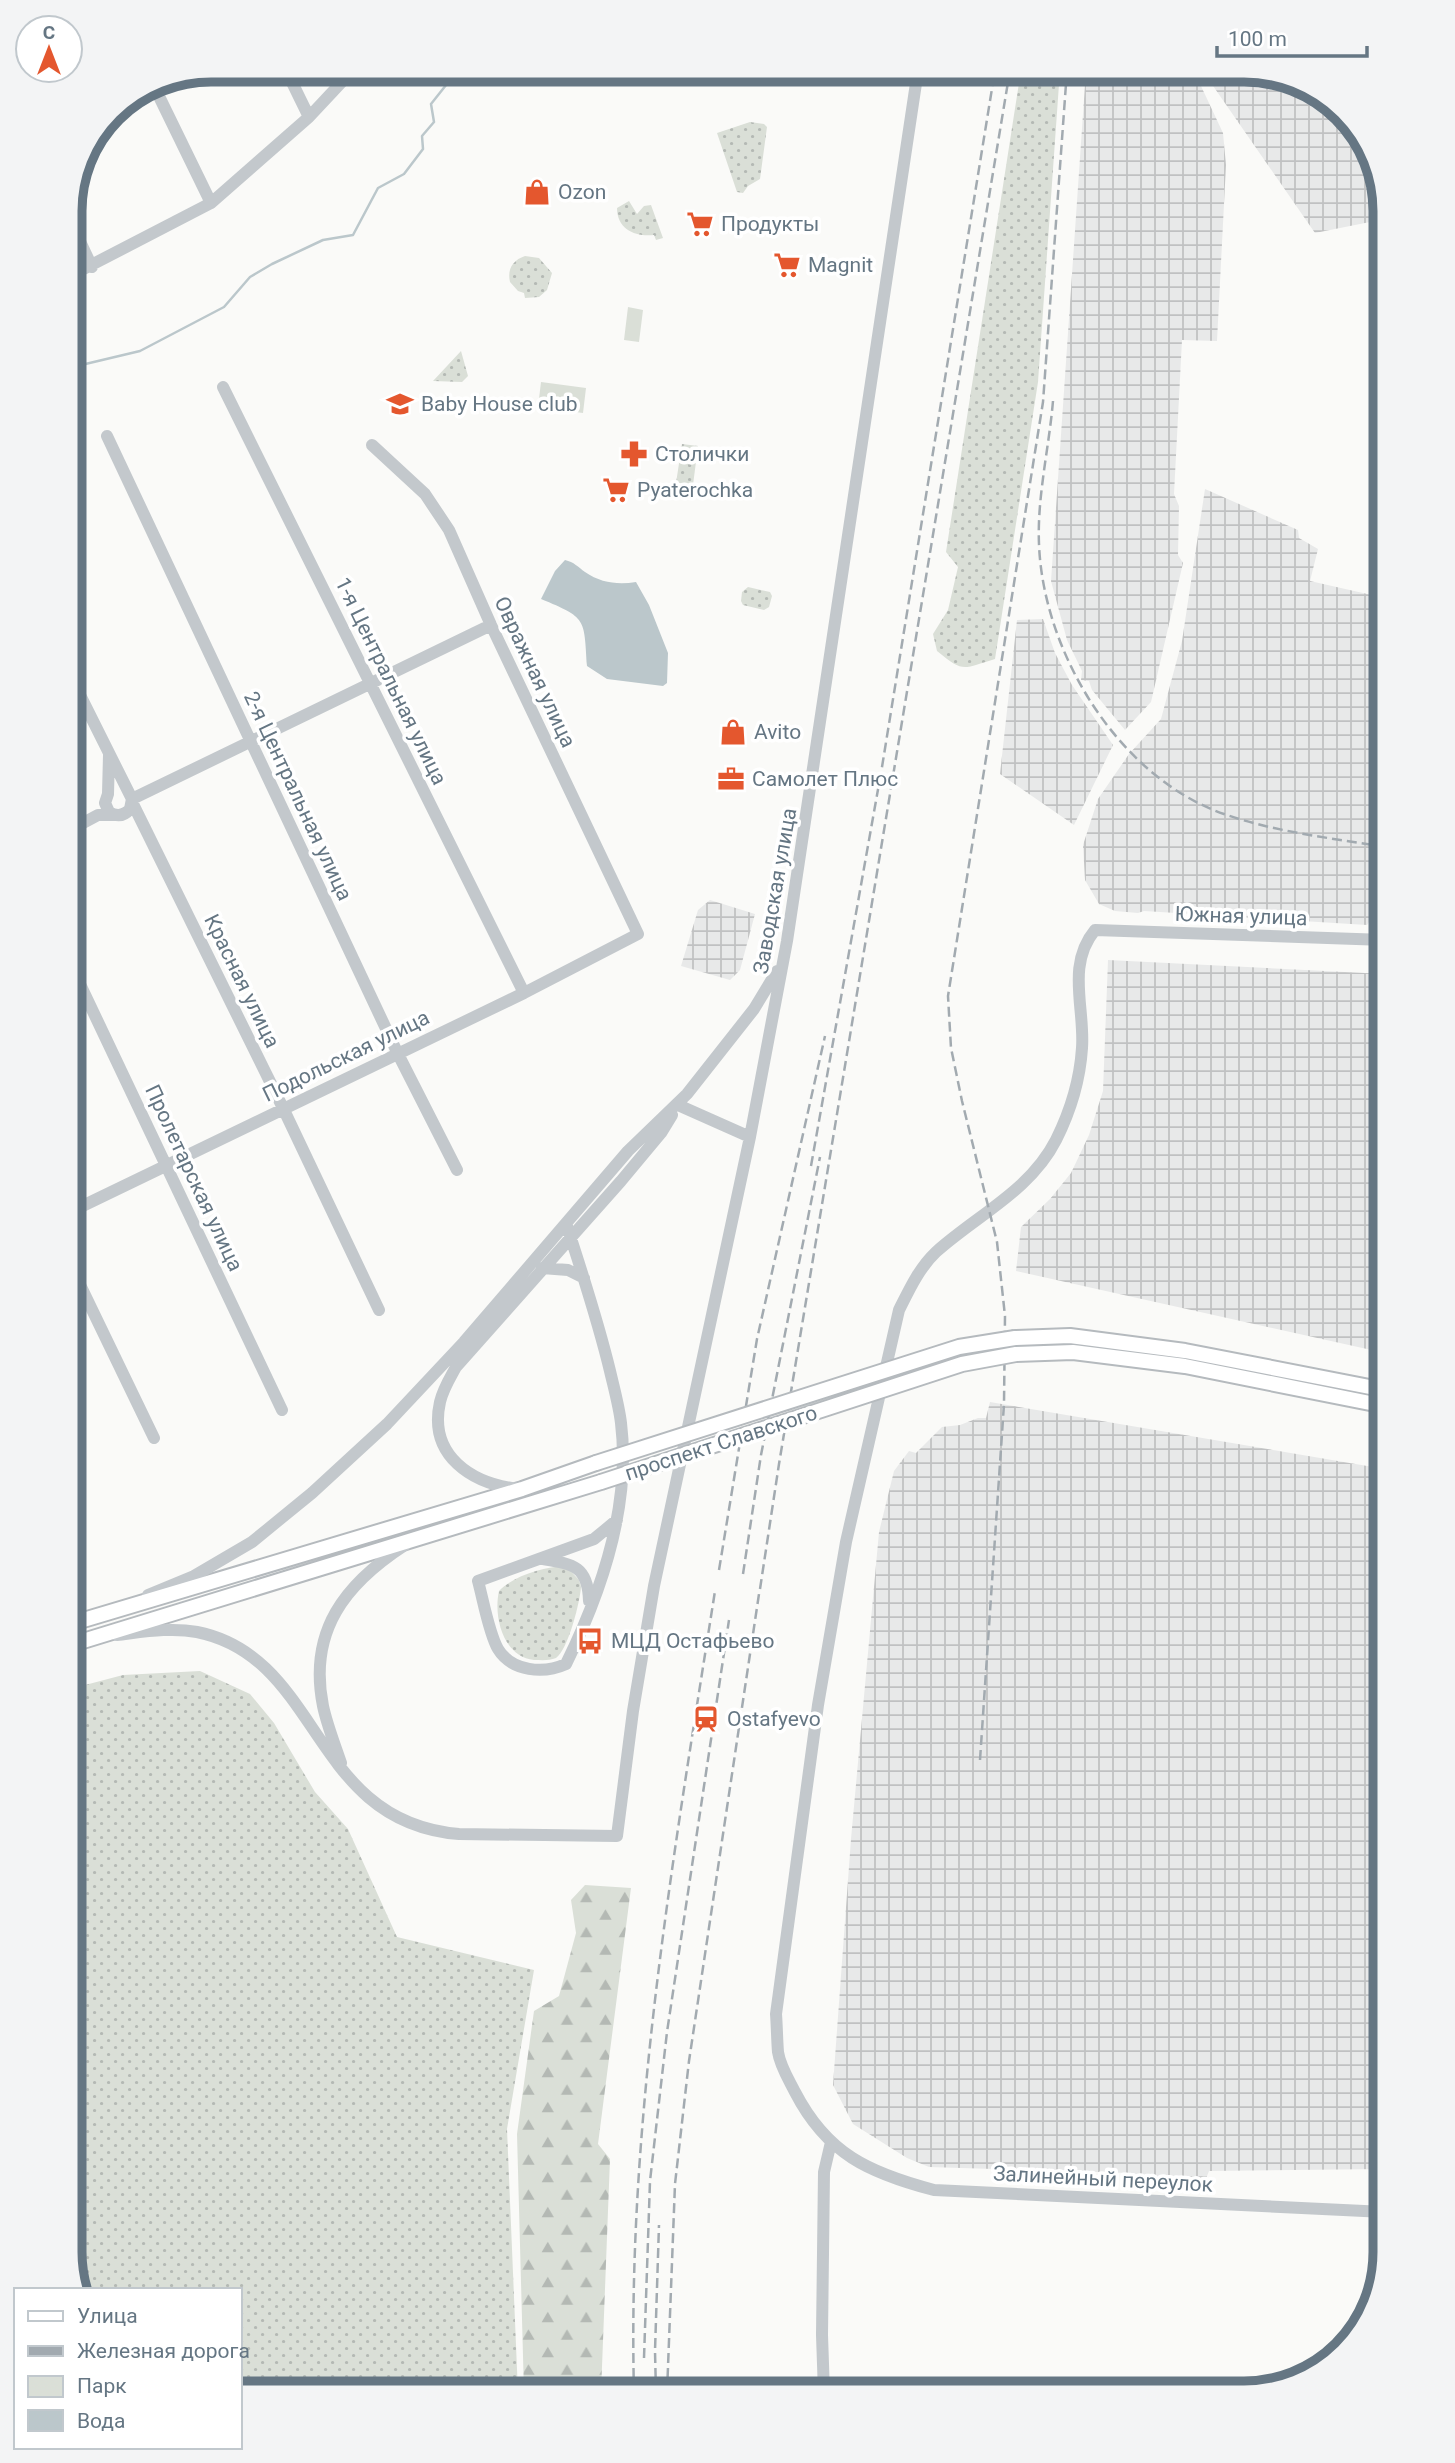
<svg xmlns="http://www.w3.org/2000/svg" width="1455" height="2463" font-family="Roboto,sans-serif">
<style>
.industrial{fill:url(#industrial-grid)}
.green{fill:url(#green-dots)}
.forest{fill:url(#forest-firs)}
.pitch{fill:#dadfd7}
.water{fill:#bbc7cb}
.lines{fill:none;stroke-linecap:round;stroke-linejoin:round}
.stream{stroke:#bbc7cb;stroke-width:2.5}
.major-casing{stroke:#b5babe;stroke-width:18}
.minor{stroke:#c3c8cc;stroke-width:12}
.major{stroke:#fff;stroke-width:14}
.rail{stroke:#a2aab0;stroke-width:2.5;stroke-dasharray:10 5;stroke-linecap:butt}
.major-bridge-casing{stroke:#b5babe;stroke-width:18;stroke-linecap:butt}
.major-bridge{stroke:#fff;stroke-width:14}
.labels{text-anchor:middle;stroke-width:7;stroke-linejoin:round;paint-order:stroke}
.poi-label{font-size:21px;fill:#657683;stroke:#fff;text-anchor:start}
.street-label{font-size:21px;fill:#657683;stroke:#fff}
.rim{fill:none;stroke:#657683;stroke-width:9}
</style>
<defs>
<pattern id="industrial-grid" width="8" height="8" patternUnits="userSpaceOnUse" patternTransform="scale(1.75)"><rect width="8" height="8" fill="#e8e9e9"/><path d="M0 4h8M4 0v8" fill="none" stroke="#c0c1c2"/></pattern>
<pattern id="green-dots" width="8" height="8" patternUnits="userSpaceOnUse" patternTransform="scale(1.75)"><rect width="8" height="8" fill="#dadfd7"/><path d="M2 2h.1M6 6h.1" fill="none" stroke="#b4b9b4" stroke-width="1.8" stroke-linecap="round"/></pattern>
<pattern id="forest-firs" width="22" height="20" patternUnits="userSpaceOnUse" patternTransform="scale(1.75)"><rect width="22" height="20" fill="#dadfd7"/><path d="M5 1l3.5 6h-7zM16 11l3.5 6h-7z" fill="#b4b9b4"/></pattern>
</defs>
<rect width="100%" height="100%" fill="#fafaf8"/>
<path class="industrial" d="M 1086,70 L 1187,70 L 1201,86 L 1223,133 L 1226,165 L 1217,341 L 1182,340 L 1174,494 L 1179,506 L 1178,555 L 1183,563 L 1151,702 L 1125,730 L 1092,690 L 1089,681 L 1081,680 L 1082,671 L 1067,640 L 1051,581 Z
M 1202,70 L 1253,70 L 1323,94 L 1371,149 L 1385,219 L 1315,233 Z
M 1205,489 L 1298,530 L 1299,538 L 1318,549 L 1310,581 L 1385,598 L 1385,926 L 1380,922 L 1369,922 L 1367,925 L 1144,911 L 1138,913 L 1115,911 L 1099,904 L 1085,880 L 1083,845 L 1098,799 L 1129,754 L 1161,719 L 1182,641 Z
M 1043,619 L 1055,653 L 1072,685 L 1113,745 L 1074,825 L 1000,774 L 1017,620 Z
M 710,900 L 755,914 L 740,970 L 730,980 L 681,966 L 698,910 Z
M 1108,960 L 1385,974 L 1385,1353 L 1016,1271 L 1021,1227 L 1050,1199 L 1071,1173 L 1089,1135 L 1103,1091 Z
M 990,1402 L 1385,1469 L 1385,2169 L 1209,2171 L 1200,2194 L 1172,2183 L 1130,2181 L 1130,2173 L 929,2167 L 907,2158 L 853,2124 L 833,2085 L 851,1839 L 879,1532 L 894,1471 L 909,1451 L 916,1453 L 942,1427 L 960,1425 L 978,1418 L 986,1418 Z"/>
<path class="green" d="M 1021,70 L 1060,70 L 1038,382 L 995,659 C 962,669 964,673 937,651 L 933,634 L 948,610 L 958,567 L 946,552 Z
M 750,122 L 764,124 L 767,127 L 760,179 L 748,186 L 743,193 L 737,192 L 717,133 Z
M 629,201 L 637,214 L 644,206 L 651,205 L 663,238 L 656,240 L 654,235 C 636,237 617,230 617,208 Z
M 525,256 L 539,258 L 552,273 L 547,290 L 539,297 L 525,298 L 524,293 L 518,291 L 510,282 C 507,269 513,260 525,256 Z
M 461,351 L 468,376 L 462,382 L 433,381 Z
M 682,444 L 698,446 L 693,485 L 676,483 Z
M 748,587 L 770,592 L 772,596 L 769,607 L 764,610 L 743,605 L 741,601 L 742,592 Z
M 566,1566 L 579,1580 L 581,1587 C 580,1602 568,1650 556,1658 C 549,1661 541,1660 534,1660 C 504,1657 493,1618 499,1591 C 515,1575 543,1567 566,1566 Z
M 200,1671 L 250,1694 L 274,1723 L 315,1792 L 348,1829 L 397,1937 L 534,1970 L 507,2129 L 518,2393 L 240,2393 L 240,2290 L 79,2290 L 70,2252 L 70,1689 L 123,1675 Z"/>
<path class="forest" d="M 585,1885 L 631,1888 L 598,2144 L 610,2159 L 601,2393 L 524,2393 L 517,2134 L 534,2011 L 559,1996 L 576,1933 L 571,1900 Z"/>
<path class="pitch" d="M 628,307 L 643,310 L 639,342 L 624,340 Z
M 541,382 L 586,388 L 583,413 L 538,407 Z"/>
<path class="water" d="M 565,560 C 574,562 578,567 585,572 C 601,583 618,585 636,582 L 649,605 L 668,653 L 667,683 L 663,686 L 607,679 L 587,666 C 584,618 587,618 541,599 L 555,571 Z"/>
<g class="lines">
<path class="stream" d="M 70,371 L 77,366 L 140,351 L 224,307 L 250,277 L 272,264 L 323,240 L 353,235 L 378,188 L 404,174 L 423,149 L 422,136 L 434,122 L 431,104 L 458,70"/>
<g class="major-casing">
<path id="major" d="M 1015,1338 L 1070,1336 L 1185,1351 L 1385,1390
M 1016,1354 L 1073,1352 L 1185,1366 L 1385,1406
M 70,1624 L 522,1489 L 596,1463
M 70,1645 L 601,1482"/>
</g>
<path class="minor" d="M 153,84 L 211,203
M 309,117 L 353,70
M 70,220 L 92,267
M 70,276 L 211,203 L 309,117 L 286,70
M 223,387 L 524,993
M 107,436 L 397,1052 L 457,1170
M 70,675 L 132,799 L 130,809 C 124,816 117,817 109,812 L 105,803 L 108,794 L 109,755
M 132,799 L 491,625
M 132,802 L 283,1108 L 379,1310
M 70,830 L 98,815 L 113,815
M 70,963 L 282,1410
M 678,1105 L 750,1137
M 70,1212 L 524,993 L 638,934 L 491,625 L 449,530 L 425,494 L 372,445
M 566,1223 C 582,1272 598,1321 610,1371 C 614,1388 619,1406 621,1423 C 631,1505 602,1591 566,1664 C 544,1674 512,1672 498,1649 C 489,1634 483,1599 478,1581 L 594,1539 L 617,1520
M 70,1264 L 154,1438
M 542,1268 L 568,1270 L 584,1278
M 519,1489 C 472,1484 428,1456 440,1402 C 443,1389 450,1378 456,1367 L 621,1181 L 661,1133 L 672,1115
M 543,1559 C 573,1564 588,1566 589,1601
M 148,1595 L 194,1576 L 252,1542 L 312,1493 L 387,1424 L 464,1342 L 628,1151 L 687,1094 L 754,1009 L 777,971
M 117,1635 C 143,1632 171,1627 197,1632 C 322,1657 310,1822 459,1834 L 617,1836 L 633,1711 L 654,1586 L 750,1137 L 787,941 L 918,70
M 341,1763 C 335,1745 327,1725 323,1706 C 308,1631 345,1584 405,1545
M 1385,2212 L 934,2190 C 869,2173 827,2154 795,2092 C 789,2080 780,2066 778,2052 C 777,2040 777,2027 776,2014 L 818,1705 L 846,1542 L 899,1310 C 909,1290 919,1268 936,1252 C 977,1215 1030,1191 1056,1140 C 1070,1112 1080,1079 1082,1048 C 1085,1008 1066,965 1095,930 L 1385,940
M 824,2393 L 822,2335 L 824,2172 L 831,2142"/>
<use href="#major" class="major"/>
<path class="rail" d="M 1053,401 C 1049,448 1037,497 1039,544 C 1043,652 1118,777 1224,814 C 1275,832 1331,838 1385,847
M 811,1166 L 882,767 L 995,70
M 719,1570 L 757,1339 L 825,1036
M 743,1574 L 761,1455 L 820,1157
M 760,1589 L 779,1464 L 1010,70
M 980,1760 L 1004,1404 L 1005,1316 L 997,1242 L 962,1101 L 951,1048 L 948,996 L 1043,402 L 1067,70
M 644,2358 L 650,2181 L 667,2032 L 729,1620
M 634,2393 C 627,2121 673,1859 715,1591
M 656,2393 L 655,2351 L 659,2225
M 667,2393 L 675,2184 L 689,2061 L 759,1594"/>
<g class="major-bridge-casing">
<path id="major-bridge" d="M 596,1463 L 959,1347 L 1015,1338
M 601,1482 L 962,1364 L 1016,1354"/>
</g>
<use href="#major-bridge" class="major-bridge"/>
</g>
<defs>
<g id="shop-bare" transform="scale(2.1)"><path d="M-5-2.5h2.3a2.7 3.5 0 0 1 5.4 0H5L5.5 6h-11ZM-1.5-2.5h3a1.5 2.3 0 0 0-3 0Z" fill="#e4572e" stroke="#fff" stroke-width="2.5" paint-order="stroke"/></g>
<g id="supermarket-bare" transform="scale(2.1)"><path d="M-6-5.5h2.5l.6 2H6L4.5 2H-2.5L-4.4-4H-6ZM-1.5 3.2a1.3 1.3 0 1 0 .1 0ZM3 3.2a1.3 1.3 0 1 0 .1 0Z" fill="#e4572e" stroke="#fff" stroke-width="2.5" paint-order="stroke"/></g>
<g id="school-bare" transform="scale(2.1)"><path d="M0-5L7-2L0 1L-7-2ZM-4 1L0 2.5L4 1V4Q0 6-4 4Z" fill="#e4572e" stroke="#fff" stroke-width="2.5" paint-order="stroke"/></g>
<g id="pharmacy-bare" transform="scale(2.1)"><path d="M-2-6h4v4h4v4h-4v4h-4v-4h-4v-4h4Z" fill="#e4572e" stroke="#fff" stroke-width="2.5" paint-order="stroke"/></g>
<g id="office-bare" transform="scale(2.1)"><path d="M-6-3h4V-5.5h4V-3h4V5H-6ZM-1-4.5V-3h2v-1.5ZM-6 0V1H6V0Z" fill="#e4572e" stroke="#fff" stroke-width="2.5" paint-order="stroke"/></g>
<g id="bus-bare" transform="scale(2.1)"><path d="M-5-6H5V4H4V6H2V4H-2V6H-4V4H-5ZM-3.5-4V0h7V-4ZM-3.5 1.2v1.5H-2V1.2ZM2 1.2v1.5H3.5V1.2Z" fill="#e4572e" stroke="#fff" stroke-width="2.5" paint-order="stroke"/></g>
<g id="station-bare" transform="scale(2.1)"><path d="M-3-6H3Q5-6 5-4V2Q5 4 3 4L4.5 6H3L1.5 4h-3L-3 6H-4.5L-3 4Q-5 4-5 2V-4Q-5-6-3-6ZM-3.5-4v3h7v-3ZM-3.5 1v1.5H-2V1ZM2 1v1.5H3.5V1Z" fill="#e4572e" stroke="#fff" stroke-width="2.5" paint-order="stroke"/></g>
</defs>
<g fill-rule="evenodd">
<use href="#shop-bare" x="537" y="192"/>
<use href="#supermarket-bare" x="700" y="224"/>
<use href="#supermarket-bare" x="787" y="265"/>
<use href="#school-bare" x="400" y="404"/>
<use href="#pharmacy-bare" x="634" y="454"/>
<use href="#supermarket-bare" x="616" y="490"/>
<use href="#shop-bare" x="733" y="732"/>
<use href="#office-bare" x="731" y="779"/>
<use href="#bus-bare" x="590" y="1641"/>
<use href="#station-bare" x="706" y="1719"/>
</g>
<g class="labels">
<g class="poi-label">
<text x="558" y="199">Ozon</text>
<text x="721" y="231">Продукты</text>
<text x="808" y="272">Magnit</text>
<text x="421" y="411">Baby House club</text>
<text x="655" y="461">Столички</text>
<text x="637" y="497">Pyaterochka</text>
<text x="754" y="739">Avito</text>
<text x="752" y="786">Самолет Плюс</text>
<text x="611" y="1648">МЦД Остафьево</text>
<text x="727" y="1726">Ostafyevo</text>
</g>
<g class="street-label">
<text transform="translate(535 672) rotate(65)" y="7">Овражная улица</text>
<text transform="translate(391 681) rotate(64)" y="7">1-я Центральная улица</text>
<text transform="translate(298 796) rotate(65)" y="7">2-я Центральная улица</text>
<text transform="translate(775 891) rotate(-80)" y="7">Заводская улица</text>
<text transform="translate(1241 916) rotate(2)" y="7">Южная улица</text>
<text transform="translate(242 981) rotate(64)" y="7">Красная улица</text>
<text transform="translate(346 1056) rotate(-26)" y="7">Подольская улица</text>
<text transform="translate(194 1178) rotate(65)" y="7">Пролетарская улица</text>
<text transform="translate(721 1443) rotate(-18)" y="7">проспект Славского</text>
<text transform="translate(1103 2179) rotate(3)" y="7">Залинейный переулок</text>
</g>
</g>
<path d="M0 0H1455V2463H0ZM211 82H1244A129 129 0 0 1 1373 211V2252A129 129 0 0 1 1244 2381H211A129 129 0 0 1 82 2252V211A129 129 0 0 1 211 82Z" fill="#f3f4f5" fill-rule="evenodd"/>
<path class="rim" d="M211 82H1244A129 129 0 0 1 1373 211V2252A129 129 0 0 1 1244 2381H211A129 129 0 0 1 82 2252V211A129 129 0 0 1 211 82Z"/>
<rect x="14" y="2288" width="228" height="161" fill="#ffffff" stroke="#c1c8cd" stroke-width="2"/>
<rect x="28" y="2311" width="35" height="10" fill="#ffffff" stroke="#c1c8cd" stroke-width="2"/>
<text x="77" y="2323" font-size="21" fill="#657683">Улица</text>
<rect x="28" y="2346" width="35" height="10" fill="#a2aab0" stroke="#c1c8cd" stroke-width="2"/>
<text x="77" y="2358" font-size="21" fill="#657683">Железная дорога</text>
<rect x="28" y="2376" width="35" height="21" fill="#dadfd7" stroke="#c1c8cd" stroke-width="2"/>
<text x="77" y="2393" font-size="21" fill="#657683">Парк</text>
<rect x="28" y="2410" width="35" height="21" fill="#bbc7cb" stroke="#c1c8cd" stroke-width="2"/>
<text x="77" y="2428" font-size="21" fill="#657683">Вода</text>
<g transform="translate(49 49)"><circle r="33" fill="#ffffff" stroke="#c1c8cd" stroke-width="2"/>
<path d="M0-5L12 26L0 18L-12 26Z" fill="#e4572e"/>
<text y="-10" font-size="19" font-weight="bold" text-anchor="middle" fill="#657683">С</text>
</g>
<path d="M1217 46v10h150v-10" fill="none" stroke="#657683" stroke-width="3.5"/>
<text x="1228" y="46" font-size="21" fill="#657683" stroke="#ffffff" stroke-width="5" paint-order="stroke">100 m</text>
</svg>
